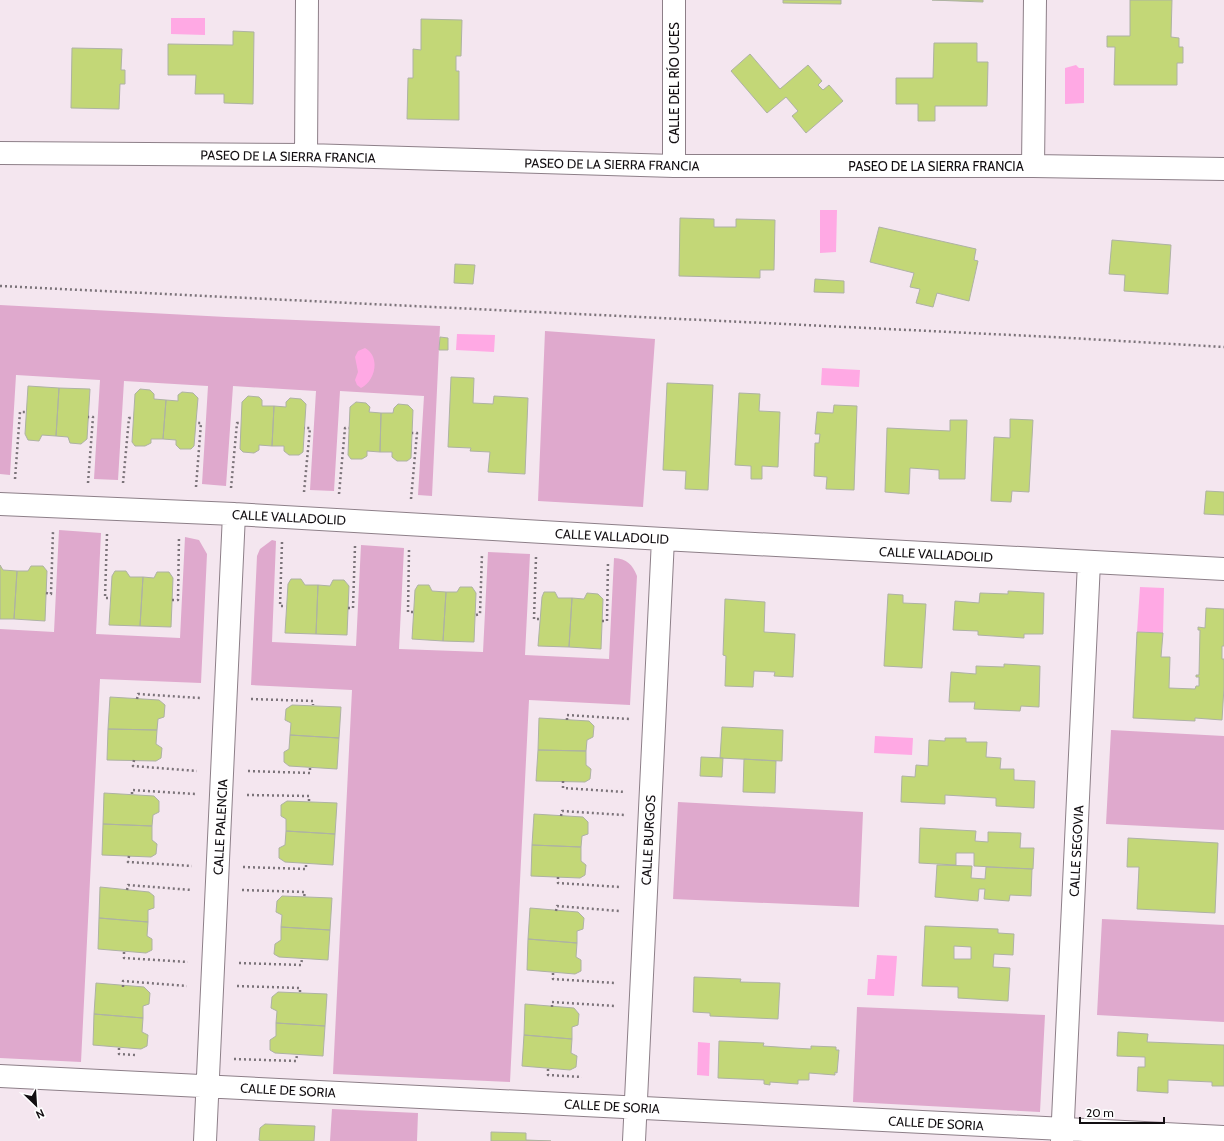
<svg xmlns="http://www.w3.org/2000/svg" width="1224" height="1141" font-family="Cabin,sans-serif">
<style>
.green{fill:#dfa9cd}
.water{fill:#ffa9e4}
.building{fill:#c3d777;stroke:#aeb2a4;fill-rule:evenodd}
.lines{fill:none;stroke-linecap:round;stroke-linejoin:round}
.street-casing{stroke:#8d7f88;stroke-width:24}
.path{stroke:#7b7379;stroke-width:2.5;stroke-dasharray:2 3;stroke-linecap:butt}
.street{stroke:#fff;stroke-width:22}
.labels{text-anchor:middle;stroke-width:4;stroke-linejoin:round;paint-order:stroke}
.street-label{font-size:13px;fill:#120e11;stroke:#fff}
</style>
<rect width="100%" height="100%" fill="#f4e6ef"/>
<path class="green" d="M 0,305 L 226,317 L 440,326 L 432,496 L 418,495 L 424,396 L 340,391 L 334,491 L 310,490 L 316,391 L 233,386 L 226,486 L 202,484 L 208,386 L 124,381 L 118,480 L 94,479 L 100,380 L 16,375 L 10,475 L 0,474 Z
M 545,331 L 655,339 L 643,507 L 538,501 Z
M 59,530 L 101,533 L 96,634 L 180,638 L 185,537 L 199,540 L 207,554 L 201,683 L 100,679 L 81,1062 L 0,1058 L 0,629 L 54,632 Z
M 272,540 L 276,541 L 272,642 L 356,646 L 361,545 L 404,548 L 399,649 L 483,652 L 488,552 L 530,554 L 525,655 L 609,659 L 614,558 C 627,559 632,564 637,576 L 630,705 L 529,700 L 510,1082 L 333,1074 L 352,690 L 251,685 L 257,556 L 260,549 Z
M 1111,730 L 1224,736 L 1224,830 L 1106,824 Z
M 678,802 L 863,812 L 859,907 L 673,899 Z
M 1102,919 L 1224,925 L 1224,1022 L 1097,1015 Z
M 857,1007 L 1045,1015 L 1040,1112 L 853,1102 Z
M 332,1109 L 418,1113 L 417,1141 L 330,1141 Z"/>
<path class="water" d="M 171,18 L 205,18 L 205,35 L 171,34 Z
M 1076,65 L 1079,68 L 1084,68 L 1084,103 L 1065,104 L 1065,68 Z
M 820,210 L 837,210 L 836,252 L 820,253 Z
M 457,334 L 495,335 L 494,352 L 456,350 Z
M 365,348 C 381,357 375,381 361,388 L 357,385 L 355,380 L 358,372 L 355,357 L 358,351 Z
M 822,368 L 860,370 L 859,387 L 821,385 Z
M 1140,587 L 1164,588 L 1163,633 L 1137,632 Z
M 875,736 L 913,738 L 912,755 L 874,753 Z
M 877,955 L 897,956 L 894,996 L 867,995 L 868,979 L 875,979 Z
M 698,1042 L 710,1043 L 709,1076 L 697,1075 Z"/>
<path class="building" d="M 783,0 L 841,0 L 841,4 L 783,3 Z
M 932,0 L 983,0 L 983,2 Z
M 1130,0 L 1172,0 L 1171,37 L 1179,38 L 1179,47 L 1183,47 L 1183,63 L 1177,63 L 1177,85 L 1114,85 L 1115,47 L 1107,47 L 1107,36 L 1130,36 Z
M 421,19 L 462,20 L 461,56 L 456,56 L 456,71 L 459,71 L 459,120 L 407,119 L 408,78 L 413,78 L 413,49 L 421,50 Z
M 233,31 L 254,32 L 253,104 L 224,103 L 224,94 L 195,94 L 196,75 L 168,75 L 168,44 L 233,45 Z
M 934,43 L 977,43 L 977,62 L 988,62 L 987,106 L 935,106 L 935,121 L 918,121 L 918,104 L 896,104 L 896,78 L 933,78 Z
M 72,48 L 122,49 L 121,70 L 125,70 L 125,84 L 120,84 L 119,109 L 71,108 Z
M 750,54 L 780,89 L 808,65 L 822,81 L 818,85 L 823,90 L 829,85 L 843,101 L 806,133 L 792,116 L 798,111 L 786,97 L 767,113 L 731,71 Z
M 680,218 L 714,219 L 714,227 L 736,227 L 736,219 L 775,220 L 774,270 L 760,270 L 760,278 L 679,276 Z
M 879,227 L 976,249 L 974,260 L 978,261 L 969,301 L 937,293 L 933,307 L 916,303 L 920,289 L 910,287 L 914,273 L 870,262 Z
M 1112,240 L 1171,245 L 1168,294 L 1124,291 L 1125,275 L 1109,274 Z
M 455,264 L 475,265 L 473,284 L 454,283 Z
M 815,279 L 844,281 L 844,293 L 814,292 Z
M 440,337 L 448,338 L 448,350 L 439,350 Z
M 451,377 L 474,378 L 473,403 L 493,404 L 494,396 L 528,398 L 525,474 L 488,472 L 490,452 L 470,451 L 471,448 L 448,447 Z
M 667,383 L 713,385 L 708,490 L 685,489 L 686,471 L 663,470 Z
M 28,386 L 59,388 L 56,436 L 42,435 L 39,441 L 28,440 L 25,434 Z
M 59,388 L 90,389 L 87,439 L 81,444 L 70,443 L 68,437 L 56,436 Z
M 140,389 L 150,390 L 154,394 L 154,399 L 166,400 L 163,439 L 151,439 L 151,443 L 145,446 L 135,446 L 132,442 L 135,394 Z
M 182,392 L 193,393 L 198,398 L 194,446 L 191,449 L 180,449 L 176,445 L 176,440 L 163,439 L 166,400 L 178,401 L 178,395 Z
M 739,393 L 760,394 L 759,411 L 780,412 L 778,467 L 762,466 L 762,479 L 751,479 L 751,466 L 735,465 Z
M 248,396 L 259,397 L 262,400 L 262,406 L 274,406 L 272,446 L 259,445 L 259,450 L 254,453 L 243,452 L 240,449 L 242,402 Z
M 290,398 L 301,399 L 306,404 L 303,452 L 299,455 L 289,455 L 284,451 L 284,446 L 272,446 L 274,406 L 286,407 L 286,402 Z
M 356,402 L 366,403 L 370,407 L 369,412 L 381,413 L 380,452 L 367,451 L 367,456 L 362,459 L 351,459 L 348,455 L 350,407 Z
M 398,404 L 408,405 L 413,410 L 411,458 L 407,461 L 397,461 L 392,457 L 392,452 L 380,452 L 381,413 L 393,413 L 394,408 Z
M 834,405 L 857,406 L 854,490 L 826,489 L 827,477 L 814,476 L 815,443 L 819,443 L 820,434 L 815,434 L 817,412 L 833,413 Z
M 1010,419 L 1033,420 L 1029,492 L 1012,491 L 1011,502 L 991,501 L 994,437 L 1010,438 Z
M 950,420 L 967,420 L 965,479 L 939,479 L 939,470 L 910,468 L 909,494 L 885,492 L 887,428 L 950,431 Z
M 1206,491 L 1224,492 L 1224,515 L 1204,514 Z
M 0,565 L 3,570 L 17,571 L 14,619 L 0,619 Z
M 31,566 L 43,566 L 47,571 L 45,621 L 14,619 L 17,571 L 28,571 Z
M 115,571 L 126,571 L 130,577 L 143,577 L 140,626 L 109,625 L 112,576 Z
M 157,572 L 169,572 L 173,578 L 171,627 L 140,626 L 143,577 L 154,578 Z
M 291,579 L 301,579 L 305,585 L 318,585 L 316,634 L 285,633 L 288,584 Z
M 333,580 L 344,580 L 349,586 L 347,635 L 316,634 L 318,585 L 330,586 Z
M 418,585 L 429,585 L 432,591 L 446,592 L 443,641 L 412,639 L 415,590 Z
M 460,587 L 472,587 L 476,593 L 474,642 L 443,641 L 446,592 L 457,592 Z
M 1008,591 L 1044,593 L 1043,634 L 1024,634 L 1024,638 L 978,635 L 978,631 L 953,630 L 955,601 L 979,603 L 980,593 L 1008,594 Z
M 544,592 L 555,592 L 558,598 L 572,598 L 569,647 L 538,646 L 542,597 Z
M 587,593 L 598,594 L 603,599 L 601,649 L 569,647 L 572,598 L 584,599 Z
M 888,594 L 903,595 L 903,603 L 926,604 L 922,668 L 884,666 Z
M 725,599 L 765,602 L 764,632 L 795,634 L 793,677 L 774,676 L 775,672 L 754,671 L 753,687 L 725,686 L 726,656 L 723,655 Z
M 1206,608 L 1224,609 L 1224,646 L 1222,646 L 1222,659 L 1224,659 L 1224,687 L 1222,720 L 1195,718 L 1195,721 L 1133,718 L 1137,632 L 1163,633 L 1161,657 L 1170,657 L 1169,688 L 1195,689 L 1196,686 L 1199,686 L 1199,677 L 1196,677 L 1196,675 L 1199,675 L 1200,630 L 1198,630 L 1198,627 L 1205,628 Z
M 1004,664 L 1040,666 L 1039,707 L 1021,706 L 1020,711 L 974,709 L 975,702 L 949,702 L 951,672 L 976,674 L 976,666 L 1004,667 Z
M 110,697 L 159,700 L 165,705 L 164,717 L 158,719 L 157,730 L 108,729 Z
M 292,705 L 341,707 L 339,738 L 290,735 L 291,723 L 285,720 L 286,709 Z
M 539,718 L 589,721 L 594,726 L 593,737 L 587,740 L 586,751 L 538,750 Z
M 722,727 L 783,730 L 782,761 L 720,758 Z
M 108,729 L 157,730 L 156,744 L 162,748 L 161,758 L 156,761 L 107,760 Z
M 290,735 L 339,738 L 337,769 L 289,766 L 284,762 L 284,752 L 289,749 Z
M 945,738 L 966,738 L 966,742 L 987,742 L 986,757 L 1001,758 L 1000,769 L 1014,769 L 1014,780 L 1035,781 L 1034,808 L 996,806 L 996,798 L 945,795 L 945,804 L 901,802 L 902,776 L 915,777 L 916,765 L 928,766 L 929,740 L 945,741 Z
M 538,750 L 586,751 L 586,765 L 591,769 L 590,779 L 585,782 L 536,781 Z
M 701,757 L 723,758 L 722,777 L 700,776 Z
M 744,759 L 776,761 L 775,793 L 743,792 Z
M 104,793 L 154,796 L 159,801 L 159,812 L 153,815 L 152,826 L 103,824 Z
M 287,801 L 337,803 L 335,834 L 286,831 L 286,819 L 281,816 L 281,805 Z
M 534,814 L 583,817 L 588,822 L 588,834 L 582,836 L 581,847 L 532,845 Z
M 103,824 L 152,826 L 152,840 L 157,844 L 156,854 L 151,857 L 102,855 Z
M 920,828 L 976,831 L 975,841 L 988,842 L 988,832 L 1021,833 L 1020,848 L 1034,848 L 1033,869 L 974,866 L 974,853 L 956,853 L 956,865 L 919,863 Z
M 286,831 L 335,834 L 333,865 L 285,862 L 279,858 L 279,848 L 285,845 Z
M 1128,838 L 1218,843 L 1215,913 L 1137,909 L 1139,867 L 1127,867 Z
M 532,845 L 581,847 L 581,861 L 586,865 L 585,875 L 580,878 L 531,876 Z
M 937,865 L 972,866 L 971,878 L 985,879 L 986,867 L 1032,869 L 1031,896 L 1010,895 L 1009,901 L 984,899 L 985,889 L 979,889 L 978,901 L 935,897 Z
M 100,887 L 149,892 L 154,896 L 154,908 L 148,910 L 148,922 L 99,918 Z
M 282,896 L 332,898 L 330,930 L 281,927 L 282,915 L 276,912 L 277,901 Z
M 530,908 L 578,912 L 584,918 L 583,929 L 577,931 L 577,943 L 528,939 Z
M 99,918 L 148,922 L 147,936 L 152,939 L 152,950 L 146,953 L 98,949 Z
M 925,926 L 998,929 L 998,933 L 1014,934 L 1013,955 L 994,954 L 993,967 L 1010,968 L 1008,1001 L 958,998 L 958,987 L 922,986 ZM 954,946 L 971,947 L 971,959 L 954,959 Z
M 281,927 L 330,930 L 328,960 L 279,957 L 274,954 L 275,944 L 281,940 Z
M 528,939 L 577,943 L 576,957 L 581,960 L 581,971 L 575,974 L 527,970 Z
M 694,977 L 741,979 L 740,982 L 780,983 L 778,1019 L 710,1016 L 710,1013 L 693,1012 Z
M 96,983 L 144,987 L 150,993 L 149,1004 L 143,1006 L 143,1018 L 94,1014 Z
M 278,992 L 327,994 L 325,1026 L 276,1023 L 277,1011 L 271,1008 L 272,997 Z
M 525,1004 L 574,1008 L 579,1014 L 578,1025 L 572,1027 L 572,1039 L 524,1035 Z
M 94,1014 L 143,1018 L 142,1032 L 148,1035 L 147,1046 L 141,1049 L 93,1045 Z
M 276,1023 L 325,1026 L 323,1056 L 275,1053 L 270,1050 L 270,1040 L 276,1036 Z
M 1118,1032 L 1148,1034 L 1147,1042 L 1224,1045 L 1224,1086 L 1212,1086 L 1212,1082 L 1168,1080 L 1168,1093 L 1137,1091 L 1138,1067 L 1145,1067 L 1145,1057 L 1117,1056 Z
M 524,1035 L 572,1039 L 571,1053 L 577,1056 L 576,1067 L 570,1070 L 522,1066 Z
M 719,1041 L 764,1043 L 763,1046 L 793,1048 L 811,1049 L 811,1046 L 836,1047 L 836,1050 L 839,1050 L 837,1073 L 835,1072 L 835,1075 L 809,1073 L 809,1080 L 798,1080 L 798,1084 L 770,1082 L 770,1085 L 764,1084 L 764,1080 L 718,1078 Z
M 265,1124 L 315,1126 L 314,1141 L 261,1141 L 259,1140 L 260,1128 Z
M 491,1132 L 526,1133 L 526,1140 L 551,1141 L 491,1141 Z"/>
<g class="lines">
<g class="street-casing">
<path id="street" d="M 0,153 L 306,155 L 674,166 L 1033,166 L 1224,169
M 306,155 L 307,0
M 674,166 L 674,0
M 1033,166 L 1035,0
M 0,504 L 234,514 L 663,539 L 1224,569
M 0,1076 L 1224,1137
M 205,1141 L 234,514
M 634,1141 L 663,539
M 1062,1141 L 1089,562"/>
</g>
<path class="path" d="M 0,286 L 1053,337 L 1224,347
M 15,479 L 20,412 L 27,412
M 88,483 L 93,417 L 88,417
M 123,483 L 129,418 L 133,418
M 196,487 L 201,423 L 196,423
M 231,488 L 237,423 L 241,423
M 304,492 L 310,428 L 304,428
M 339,494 L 345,428 L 349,428
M 411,499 L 417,433 L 412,433
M 107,534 L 105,598 L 111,598
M 282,542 L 280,606 L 286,606
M 409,550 L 408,612 L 413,612
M 536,557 L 534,619 L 540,619
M 46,593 L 51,594 L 53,531
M 172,600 L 178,600 L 179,536
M 348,608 L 353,608 L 355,546
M 476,615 L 480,614 L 482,554
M 602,621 L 607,621 L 608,561
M 137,699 L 138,694 L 200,698
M 251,699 L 313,701 L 313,705
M 567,720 L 567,715 L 629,719
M 134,760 L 133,766 L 197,771
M 248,771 L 310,773 L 310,767
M 563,781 L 563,788 L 625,792
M 132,794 L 132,790 L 195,794
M 247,795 L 309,796 L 309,801
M 561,816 L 562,811 L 624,815
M 129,856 L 128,862 L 192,866
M 243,867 L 306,869 L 306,863
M 558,877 L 558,883 L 620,887
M 127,890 L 128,885 L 192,890
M 242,890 L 305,892 L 304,897
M 556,911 L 557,906 L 619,911
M 124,952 L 124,958 L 188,962
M 239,963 L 301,965 L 302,959
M 553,973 L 553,979 L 615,983
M 237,986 L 300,988 L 300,993
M 123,987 L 123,981 L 187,986
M 552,1007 L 552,1002 L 615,1006
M 119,1048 L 119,1054 L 135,1055
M 234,1059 L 296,1061 L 297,1055
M 548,1069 L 548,1075 L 582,1077"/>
<use href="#street" class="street"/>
</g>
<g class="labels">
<g class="street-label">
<text transform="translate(674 83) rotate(-90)" y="5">CALLE DEL RÍO UCES</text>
<text transform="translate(288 156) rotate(1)" y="5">PASEO DE LA SIERRA FRANCIA</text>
<text transform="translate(612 164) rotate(1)" y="5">PASEO DE LA SIERRA FRANCIA</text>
<text x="936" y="171">PASEO DE LA SIERRA FRANCIA</text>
<text transform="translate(289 517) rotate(3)" y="5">CALLE VALLADOLID</text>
<text transform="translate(612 536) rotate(3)" y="5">CALLE VALLADOLID</text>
<text transform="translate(936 554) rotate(3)" y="5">CALLE VALLADOLID</text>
<text transform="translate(220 827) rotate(-87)" y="5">CALLE PALENCIA</text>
<text transform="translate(648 840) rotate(-87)" y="5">CALLE BURGOS</text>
<text transform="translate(1076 851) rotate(-87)" y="5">CALLE SEGOVIA</text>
<text transform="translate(288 1090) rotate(3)" y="5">CALLE DE SORIA</text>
<text transform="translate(612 1106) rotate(3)" y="5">CALLE DE SORIA</text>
<text transform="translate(936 1123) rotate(3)" y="5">CALLE DE SORIA</text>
</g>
</g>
<g transform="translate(36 1105) rotate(155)" stroke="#ffffff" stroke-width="3" paint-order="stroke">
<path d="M0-3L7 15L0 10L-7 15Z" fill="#120e11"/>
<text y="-6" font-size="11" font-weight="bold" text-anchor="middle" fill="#120e11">N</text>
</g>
<path d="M1080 1117v6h84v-6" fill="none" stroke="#120e11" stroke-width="2"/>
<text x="1086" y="1117" font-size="12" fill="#120e11" stroke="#ffffff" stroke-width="3" paint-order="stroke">20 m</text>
</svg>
